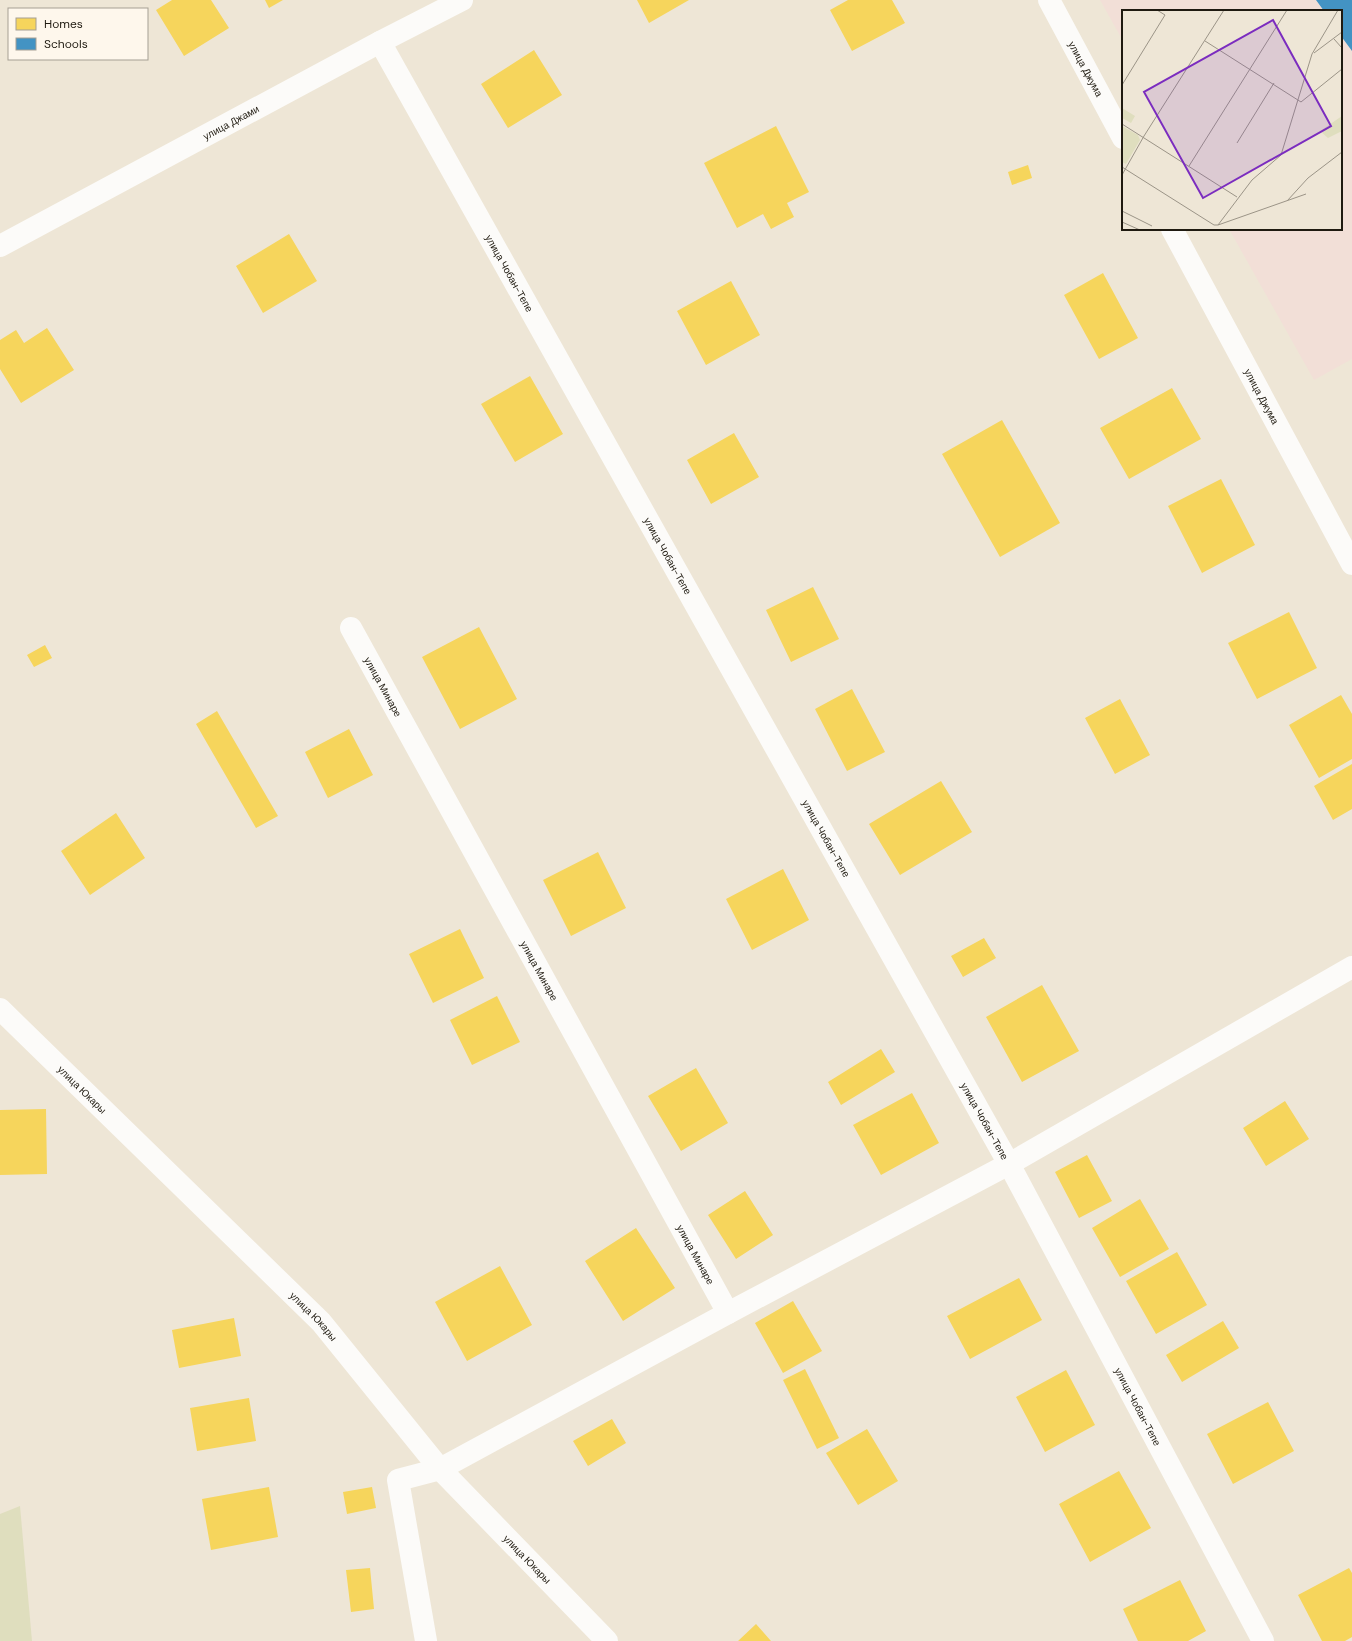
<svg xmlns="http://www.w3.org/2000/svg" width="1352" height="1641" font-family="'DM Sans',sans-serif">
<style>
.education{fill:#f2dfd7}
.green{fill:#dfdebe}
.homes{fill:#f6d55c}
.schools{fill:#4393c3}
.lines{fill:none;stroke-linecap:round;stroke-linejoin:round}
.minor{stroke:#fcfbf9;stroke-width:22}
.labels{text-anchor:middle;stroke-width:4;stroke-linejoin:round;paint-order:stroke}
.street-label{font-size:10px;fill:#1f1a10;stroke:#fef7ec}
.inset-road{fill:none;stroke:#9b9487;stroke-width:1}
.view{fill:#7b2cbf;fill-opacity:0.15;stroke:#7b2cbf;stroke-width:2}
.inset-edge{fill:none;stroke:#1f1a10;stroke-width:2}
</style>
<rect width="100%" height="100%" fill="#eee6d6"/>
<path class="education" d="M 1100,0 L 1352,0 L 1352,359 L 1314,380 L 1229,229 L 1341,229 L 1341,11 L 1123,11 L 1123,41 Z"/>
<path class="green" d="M 20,1506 L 32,1641 L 0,1641 L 0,1514 Z"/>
<path class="homes" d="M 172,0 L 211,0 L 229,28 L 184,56 L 156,10 Z
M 265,0 L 283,0 L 269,8 Z
M 637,0 L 689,0 L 649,23 Z
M 848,0 L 892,0 L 905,23 L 852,51 L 830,10 Z
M 534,50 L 562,95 L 508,128 L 481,84 Z
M 776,126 L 809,192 L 787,203 L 794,217 L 771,229 L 763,214 L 737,228 L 704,163 Z
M 1028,165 L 1032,178 L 1012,185 L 1008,172 Z
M 289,234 L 317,281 L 263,313 L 236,266 Z
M 1103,273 L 1138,338 L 1099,359 L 1064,295 Z
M 731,281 L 760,335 L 706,365 L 677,311 Z
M 47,328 L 74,370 L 21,403 L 0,369 L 0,340 L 16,330 L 24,343 Z
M 530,376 L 563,434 L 515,462 L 481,404 Z
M 1172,388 L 1201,439 L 1129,479 L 1100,428 Z
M 1002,420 L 1060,523 L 1000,557 L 942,454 Z
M 734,433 L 759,477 L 711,504 L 687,460 Z
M 1221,479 L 1255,545 L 1202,573 L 1168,506 Z
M 813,587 L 839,639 L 791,662 L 766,610 Z
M 1289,612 L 1317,668 L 1257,699 L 1228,643 Z
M 479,627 L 517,699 L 460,729 L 422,657 Z
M 45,645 L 52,658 L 34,667 L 27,655 Z
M 852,689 L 885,752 L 847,771 L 815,709 Z
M 1341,695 L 1352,714 L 1352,759 L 1319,778 L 1289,725 Z
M 1120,699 L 1150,755 L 1115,774 L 1085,718 Z
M 217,711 L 278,816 L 256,828 L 196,724 Z
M 349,729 L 373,775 L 328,798 L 305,752 Z
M 1352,764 L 1352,809 L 1333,820 L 1314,786 Z
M 941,781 L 972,832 L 900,875 L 869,824 Z
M 116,813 L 145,858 L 90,895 L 61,851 Z
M 598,852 L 626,908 L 571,936 L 543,880 Z
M 783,869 L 809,920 L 752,950 L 726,899 Z
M 460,929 L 484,978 L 433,1003 L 409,954 Z
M 984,938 L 996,958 L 963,977 L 951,956 Z
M 1042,985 L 1079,1051 L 1022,1082 L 986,1017 Z
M 497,996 L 520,1042 L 472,1065 L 450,1020 Z
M 881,1049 L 895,1072 L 841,1105 L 828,1082 Z
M 696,1068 L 728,1123 L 681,1151 L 648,1096 Z
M 912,1093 L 939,1143 L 881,1175 L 853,1125 Z
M 1285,1101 L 1309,1139 L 1266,1166 L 1243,1128 Z
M 46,1109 L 47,1174 L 0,1175 L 0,1110 Z
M 1087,1155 L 1112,1201 L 1079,1218 L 1055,1172 Z
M 745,1191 L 773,1235 L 736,1259 L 708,1215 Z
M 1140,1199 L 1169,1249 L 1120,1277 L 1092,1228 Z
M 636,1228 L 675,1288 L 623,1321 L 585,1261 Z
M 1177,1252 L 1207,1305 L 1156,1334 L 1126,1281 Z
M 500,1266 L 532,1325 L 467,1361 L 435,1302 Z
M 1019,1278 L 1042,1320 L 970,1359 L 947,1316 Z
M 793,1301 L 822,1351 L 783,1373 L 755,1323 Z
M 234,1318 L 241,1356 L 179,1368 L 172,1330 Z
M 1223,1321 L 1239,1348 L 1182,1382 L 1166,1355 Z
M 805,1369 L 839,1438 L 817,1449 L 783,1380 Z
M 1066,1370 L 1095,1425 L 1045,1452 L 1016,1397 Z
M 249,1398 L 256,1441 L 197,1451 L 190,1408 Z
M 1268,1402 L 1294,1451 L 1233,1484 L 1207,1434 Z
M 612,1419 L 626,1443 L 588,1466 L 573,1441 Z
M 867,1429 L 898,1481 L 858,1505 L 826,1453 Z
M 1119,1471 L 1151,1528 L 1090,1562 L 1059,1504 Z
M 269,1487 L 278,1537 L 211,1550 L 202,1499 Z
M 372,1487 L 376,1508 L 347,1514 L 343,1492 Z
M 370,1568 L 374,1609 L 351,1612 L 346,1570 Z
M 1349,1568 L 1352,1573 L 1352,1637 L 1345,1641 L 1322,1641 L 1298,1595 Z
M 1180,1580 L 1206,1631 L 1188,1641 L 1138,1641 L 1123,1609 Z
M 756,1624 L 771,1641 L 738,1641 Z"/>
<path class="schools" d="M 1316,0 L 1352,0 L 1352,51 L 1341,36 L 1341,11 L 1324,11 Z"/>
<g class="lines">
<g class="minor">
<path id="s1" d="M 1049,0 L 1123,138"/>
<path id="s2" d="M 380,42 L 1009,1164 L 1263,1641"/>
<path id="s3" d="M 1172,229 L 1352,564"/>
<path id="s4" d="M 0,246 L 380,42 L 462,0"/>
<path id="s5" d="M 351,628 L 728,1313"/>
<path id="s6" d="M 0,1009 L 321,1322 L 440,1469 L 607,1641"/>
<path d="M 426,1641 L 398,1480 L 440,1469 L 728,1313 L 1009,1164 L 1352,967"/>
</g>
</g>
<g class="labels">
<g class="street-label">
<text dy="4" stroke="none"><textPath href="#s1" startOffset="78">улица Джума</textPath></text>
<text dy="4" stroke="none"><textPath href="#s4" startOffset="262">улица Джами</textPath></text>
<text dy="4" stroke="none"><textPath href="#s2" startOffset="265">улица Чобан-Тепе</textPath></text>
<text dy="4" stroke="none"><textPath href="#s3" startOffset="190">улица Джума</textPath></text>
<text dy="4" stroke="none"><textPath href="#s2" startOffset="589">улица Чобан-Тепе</textPath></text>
<text dy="4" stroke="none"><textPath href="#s5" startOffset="67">улица Минаре</textPath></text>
<text dy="4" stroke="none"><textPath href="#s2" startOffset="913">улица Чобан-Тепе</textPath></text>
<text dy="4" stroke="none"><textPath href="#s5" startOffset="391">улица Минаре</textPath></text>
<text dy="4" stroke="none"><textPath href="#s6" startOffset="115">улица Юкары</textPath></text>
<text dy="4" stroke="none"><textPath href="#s2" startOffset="1237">улица Чобан-Тепе</textPath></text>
<text dy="4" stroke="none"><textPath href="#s5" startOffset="715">улица Минаре</textPath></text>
<text dy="4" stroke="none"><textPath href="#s6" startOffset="439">улица Юкары</textPath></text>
<text dy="4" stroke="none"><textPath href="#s2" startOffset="1561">улица Чобан-Тепе</textPath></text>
<text dy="4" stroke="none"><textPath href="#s6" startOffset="763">улица Юкары</textPath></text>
</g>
</g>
<g transform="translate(1122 10)">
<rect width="220" height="220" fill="#eee6d6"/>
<path d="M 0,98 L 13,106 L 9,113 L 0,108 ZM 220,106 L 220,121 L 206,128 L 198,121 ZM 0,116 L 16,125 L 18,130 L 4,154 L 0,152 Z" fill="#dfdebe"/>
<path class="inset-road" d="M 212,29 L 220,38M 83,31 L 179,92 L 220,59M 192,43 L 220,22M 0,75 L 43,5 L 35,0M 0,114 L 115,187M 115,133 L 152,73M 67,156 L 165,0M 0,157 L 92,215 L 96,215 L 130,170 L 159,145 L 190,44 L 216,0M 0,165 L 22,126 L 102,0M 165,191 L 186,168 L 220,142M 0,201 L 30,216M 0,212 L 18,220M 96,215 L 184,184"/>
<path class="view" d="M 151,10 L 209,116 L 81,188 L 22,82 Z"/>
<rect width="220" height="220" class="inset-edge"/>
</g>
<rect x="8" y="8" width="140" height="52" fill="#fef7ec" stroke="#a59f94"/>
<rect x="16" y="18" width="20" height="12" fill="#f6d55c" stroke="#a59f94"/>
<text x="44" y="28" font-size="12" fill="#1f1a10">Homes</text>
<rect x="16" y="38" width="20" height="12" fill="#4393c3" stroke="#a59f94"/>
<text x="44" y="48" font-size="12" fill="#1f1a10">Schools</text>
</svg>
